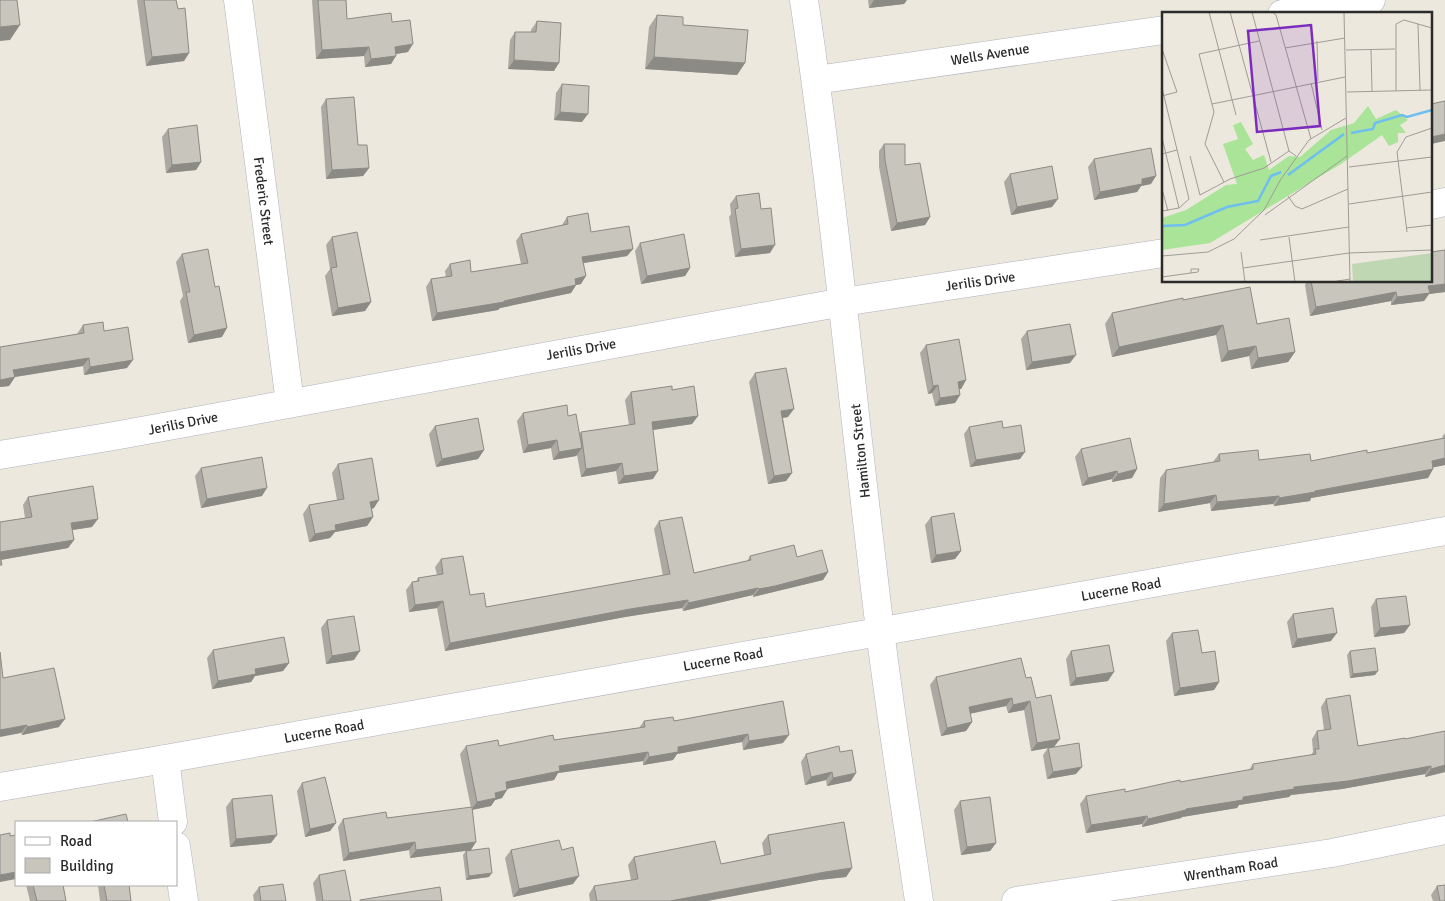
<svg xmlns="http://www.w3.org/2000/svg" width="1445" height="901" font-family="Signika,sans-serif">
<style>
.lines{fill:none;stroke-linecap:round;stroke-linejoin:round}
.minor-casing{stroke:#b1b1bf;stroke-width:29}
.minor{stroke:#fff;stroke-width:28}
.wall{fill:#aca9a2}
.shaded-wall{fill:#8c8a84}
.building{fill:#c8c5bc;stroke:#8c8a84}
.labels{text-anchor:middle;stroke-width:4;stroke-linejoin:round;paint-order:stroke}
.street-label{font-size:14px;fill:#2b2b2b;stroke:#fff}
.inset-river{fill:none;stroke:#6ebef0;stroke-width:2.5}
.inset-road{fill:none;stroke:#9f9c96;stroke-width:1}
.view{fill:#7b2cbf;fill-opacity:0.15;stroke:#7b2cbf;stroke-width:2.5}
.inset-edge{fill:none;stroke:#2b2b2b;stroke-width:2.5}
</style>
<rect width="100%" height="100%" fill="#ede8dd"/>
<g class="lines">
<g class="minor-casing">
<path id="minor" d="M 238,0 L 290,403
M 804,0 C 835,209 854,420 880,630 C 891,720 906,811 919,901
M 1282,14 L 1371,0
M 816,80 L 1164,30
M 1431,205 L 1445,202
M 0,455 L 114,436 L 843,302 L 1164,253
M 165,759 L 173,822
M 0,787 L 165,759 L 1445,531
M 176,846 L 184,901
M 1016,901 L 1332,853 L 1445,830"/>
</g>
<use href="#minor" class="minor"/>
</g>
<path class="wall" d="M 137,0 L 176,0 L 178,9 L 189,53 L 184,61 L 146,66 Z
M 312,0 L 346,0 L 347,19 L 392,22 L 408,52 L 396,54 L 391,64 L 365,67 L 364,56 L 316,59 Z
M 868,0 L 907,0 L 904,4 L 869,8 Z
M 657,15 L 683,25 L 745,63 L 737,75 L 645,69 L 649,27 Z
M 537,21 L 554,71 L 508,69 L 510,40 L 515,32 L 531,32 L 531,30 Z
M 562,84 L 582,122 L 554,120 L 556,93 Z
M 326,99 L 358,145 L 369,168 L 363,176 L 326,179 L 321,107 Z
M 168,129 L 201,162 L 196,170 L 166,173 L 162,137 Z
M 884,144 L 905,165 L 930,217 L 925,225 L 891,231 L 879,167 L 879,151 Z
M 1094,159 L 1151,184 L 1141,186 L 1137,192 L 1094,200 L 1088,167 Z
M 1010,174 L 1052,207 L 1011,215 L 1004,182 Z
M 736,196 L 770,253 L 735,257 L 729,217 L 731,214 L 730,204 Z
M 567,217 L 591,232 L 633,249 L 627,256 L 584,263 L 581,284 L 576,285 L 571,293 L 500,308 L 498,310 L 432,321 L 426,287 L 431,279 L 446,277 L 445,271 L 450,264 L 471,272 L 521,264 L 516,241 L 521,234 L 562,225 Z
M 332,237 L 371,302 L 365,311 L 332,316 L 325,276 L 330,269 L 326,245 Z
M 640,243 L 690,268 L 685,276 L 641,284 L 635,251 Z
M 1445,250 L 1445,292 L 1429,294 L 1424,301 L 1391,305 L 1391,301 L 1310,316 L 1305,285 L 1307,281 L 1431,281 Z
M 182,254 L 222,337 L 188,343 L 180,301 L 183,296 L 176,262 Z
M 1183,300 L 1257,324 L 1295,352 L 1288,362 L 1251,369 L 1249,356 L 1221,362 L 1216,335 L 1112,357 L 1105,324 L 1112,313 Z
M 83,325 L 104,331 L 127,368 L 84,375 L 83,366 L 15,377 L 9,386 L 0,387 L 0,347 L 77,334 Z
M 1027,331 L 1070,363 L 1026,370 L 1021,339 Z
M 926,345 L 966,380 L 961,389 L 959,389 L 960,395 L 955,403 L 935,406 L 932,393 L 928,394 L 920,353 Z
M 755,373 L 788,417 L 783,418 L 792,473 L 786,481 L 768,484 L 749,382 Z
M 672,390 L 698,416 L 692,424 L 653,430 L 653,479 L 618,484 L 616,471 L 581,477 L 577,455 L 576,456 L 553,460 L 551,448 L 523,453 L 517,421 L 523,413 L 568,416 L 580,434 L 581,432 L 629,425 L 625,400 L 631,392 Z
M 435,426 L 484,450 L 478,459 L 436,467 L 429,434 Z
M 969,427 L 1003,428 L 1020,459 L 970,467 L 964,434 Z
M 1445,433 L 1445,465 L 1433,467 L 1433,469 L 1428,478 L 1311,498 L 1310,501 L 1274,506 L 1273,504 L 1211,511 L 1210,503 L 1158,512 L 1160,478 L 1166,470 L 1213,462 L 1219,454 L 1259,460 L 1311,461 L 1367,453 L 1443,438 L 1442,437 Z
M 1081,449 L 1137,469 L 1132,478 L 1112,482 L 1112,479 L 1082,486 L 1075,457 Z
M 338,464 L 374,508 L 372,509 L 373,517 L 367,526 L 335,532 L 330,538 L 309,542 L 303,514 L 309,505 L 337,500 L 332,473 Z
M 201,468 L 262,496 L 201,508 L 195,476 Z
M 28,497 L 92,527 L 72,530 L 74,540 L 68,548 L 1,560 L 0,567 L 0,522 L 25,518 L 23,505 Z
M 931,517 L 961,551 L 955,559 L 931,563 L 925,525 Z
M 659,521 L 694,573 L 747,561 L 750,556 L 828,572 L 823,580 L 753,597 L 753,595 L 683,611 L 682,608 L 625,617 L 445,651 L 437,608 L 409,612 L 406,590 L 412,582 L 416,582 L 418,578 L 437,575 L 435,567 L 441,559 L 470,595 L 486,607 L 663,576 L 654,529 Z
M 1376,599 L 1410,625 L 1404,633 L 1374,637 L 1371,607 Z
M 1293,614 L 1331,641 L 1292,648 L 1287,622 Z
M 327,620 L 354,660 L 326,664 L 321,628 Z
M 1172,633 L 1202,653 L 1219,682 L 1214,690 L 1174,696 L 1166,641 Z
M 213,650 L 289,663 L 283,671 L 255,676 L 251,682 L 212,689 L 207,658 Z
M 1071,651 L 1108,681 L 1070,686 L 1066,659 Z
M 1350,651 L 1375,675 L 1350,678 L 1347,655 Z
M 936,677 L 1026,678 L 1036,698 L 1054,747 L 1076,774 L 1047,779 L 1043,755 L 1048,748 L 1031,751 L 1024,710 L 1008,713 L 1006,706 L 970,714 L 972,722 L 966,731 L 941,736 L 930,685 Z
M 3,678 L 59,727 L 22,735 Z
M 1326,699 L 1358,746 L 1405,739 L 1445,772 L 1425,777 L 1425,774 L 1342,789 L 1291,795 L 1289,797 L 1239,805 L 1237,808 L 1182,817 L 1181,818 L 1142,827 L 1142,824 L 1086,833 L 1080,804 L 1086,796 L 1125,792 L 1249,770 L 1253,764 L 1311,755 L 1313,752 L 1312,739 L 1317,731 L 1324,730 L 1321,707 Z
M 783,701 L 783,743 L 743,750 L 742,742 L 677,754 L 673,760 L 643,765 L 643,761 L 558,773 L 554,780 L 507,789 L 502,798 L 495,800 L 491,806 L 472,810 L 471,850 L 489,877 L 466,880 L 463,855 L 466,851 L 410,858 L 409,850 L 343,861 L 338,827 L 343,819 L 387,818 L 471,808 L 460,754 L 466,746 L 499,746 L 554,740 L 639,728 L 644,721 L 674,721 Z
M 840,752 L 851,781 L 827,786 L 826,780 L 805,785 L 801,762 L 806,754 Z
M 302,783 L 336,823 L 330,831 L 305,837 L 297,791 Z
M 232,799 L 271,843 L 230,847 L 226,807 Z
M 960,801 L 996,843 L 990,851 L 961,855 L 954,810 Z
M 768,835 L 852,868 L 846,877 L 819,880 L 707,901 L 590,901 L 589,894 L 594,886 L 631,880 L 628,865 L 634,857 L 721,864 L 764,855 L 762,843 Z
M 511,850 L 562,850 L 573,884 L 513,897 L 505,858 Z
M 319,875 L 351,901 L 316,901 L 313,883 Z
M 26,885 L 63,885 L 66,901 L 30,901 Z
M 98,885 L 129,885 L 131,901 L 100,901 Z
M 1437,886 L 1445,901 L 1433,901 L 1431,895 Z
M 259,887 L 286,901 L 254,901 L 253,895 Z"/>
<path class="shaded-wall" d="M 874,0 L 907,0 L 904,4 L 869,8 Z
M 20,25 L 10,40 L 0,41 L 0,27 Z
M 413,44 L 408,52 L 389,55 L 395,47 Z
M 369,47 L 364,56 L 316,59 L 322,50 Z
M 189,53 L 184,61 L 146,66 L 152,57 Z
M 396,56 L 391,64 L 365,67 L 371,59 Z
M 654,57 L 745,63 L 737,75 L 645,69 Z
M 514,60 L 559,63 L 554,71 L 508,69 Z
M 560,112 L 588,114 L 582,122 L 554,120 Z
M 1445,134 L 1445,141 L 1431,144 L 1431,137 Z
M 201,162 L 196,170 L 166,173 L 172,165 Z
M 369,168 L 363,176 L 326,179 L 332,170 Z
M 1156,176 L 1151,184 L 1141,186 L 1137,192 L 1094,200 L 1100,192 L 1142,179 Z
M 1058,199 L 1052,207 L 1011,215 L 1017,207 Z
M 930,217 L 925,225 L 891,231 L 897,223 Z
M 775,245 L 770,253 L 735,257 L 741,249 Z
M 633,249 L 627,256 L 577,264 L 582,257 Z
M 690,268 L 685,276 L 641,284 L 647,276 Z
M 586,276 L 581,284 L 576,285 L 571,293 L 500,308 L 498,310 L 432,321 L 437,313 L 504,301 L 575,279 Z
M 1445,284 L 1445,292 L 1429,294 L 1424,301 L 1391,305 L 1397,297 L 1428,286 Z
M 1396,292 L 1391,301 L 1310,316 L 1316,307 Z
M 371,302 L 365,311 L 332,316 L 338,308 Z
M 1223,325 L 1216,335 L 1112,357 L 1119,347 Z
M 227,328 L 222,337 L 188,343 L 194,335 Z
M 1256,346 L 1249,356 L 1221,362 L 1228,351 Z
M 1295,352 L 1288,362 L 1251,369 L 1258,358 Z
M 1076,355 L 1070,363 L 1026,370 L 1032,362 Z
M 89,358 L 83,366 L 8,378 L 13,370 Z
M 133,360 L 127,368 L 84,375 L 90,367 Z
M 15,377 L 9,386 L 0,387 L 0,380 Z
M 966,380 L 961,389 L 952,390 L 958,382 Z
M 938,385 L 932,393 L 928,394 L 933,386 Z
M 960,395 L 955,403 L 935,406 L 940,398 Z
M 794,409 L 788,417 L 776,419 L 781,411 Z
M 698,416 L 692,424 L 646,431 L 652,422 Z
M 557,440 L 551,448 L 523,453 L 528,445 Z
M 582,448 L 576,456 L 553,460 L 559,452 Z
M 484,450 L 478,459 L 436,467 L 442,459 Z
M 1025,452 L 1020,459 L 970,467 L 976,460 Z
M 1445,458 L 1445,465 L 1426,469 L 1432,461 Z
M 622,463 L 616,471 L 581,477 L 586,469 Z
M 1137,469 L 1132,478 L 1112,482 L 1118,474 Z
M 1433,469 L 1428,478 L 1311,498 L 1310,501 L 1274,506 L 1279,498 Z
M 658,471 L 653,479 L 618,484 L 624,476 Z
M 1117,471 L 1112,479 L 1082,486 L 1088,478 Z
M 792,473 L 786,481 L 768,484 L 774,476 Z
M 267,488 L 262,496 L 201,508 L 207,499 Z
M 1216,495 L 1210,503 L 1158,512 L 1164,504 Z
M 1279,496 L 1273,504 L 1211,511 L 1217,502 Z
M 379,500 L 374,508 L 365,510 L 370,502 Z
M 373,517 L 367,526 L 335,532 L 330,538 L 309,542 L 315,534 L 335,525 Z
M 98,519 L 92,527 L 66,531 L 71,523 Z
M 74,540 L 68,548 L 0,560 L 0,552 Z
M 961,551 L 955,559 L 931,563 L 936,555 Z
M 828,572 L 823,580 L 753,597 L 759,589 Z
M 758,588 L 753,595 L 683,611 L 688,603 Z
M 688,600 L 682,608 L 625,617 L 445,651 L 450,643 L 630,609 Z
M 443,601 L 437,608 L 409,612 L 415,605 Z
M 1410,625 L 1404,633 L 1374,637 L 1380,628 Z
M 1337,633 L 1331,641 L 1292,648 L 1297,639 Z
M 360,651 L 354,660 L 326,664 L 332,656 Z
M 289,663 L 283,671 L 255,676 L 251,682 L 212,689 L 218,681 L 255,669 Z
M 1378,671 L 1375,675 L 1350,678 L 1353,674 Z
M 1114,672 L 1108,681 L 1070,686 L 1076,678 Z
M 1219,682 L 1214,690 L 1174,696 L 1180,688 Z
M 1012,698 L 1006,706 L 963,715 L 969,707 Z
M 1030,701 L 1024,710 L 1008,713 L 1013,705 Z
M 65,719 L 59,727 L 22,735 L 27,727 Z
M 972,722 L 966,731 L 941,736 L 947,728 Z
M 27,725 L 21,733 L 0,737 L 0,730 Z
M 748,734 L 742,742 L 677,754 L 673,760 L 643,765 L 649,757 L 678,747 Z
M 789,735 L 783,743 L 743,750 L 749,741 Z
M 1060,739 L 1054,747 L 1031,751 L 1037,743 Z
M 648,752 L 643,761 L 558,773 L 554,780 L 500,790 L 506,782 L 559,766 Z
M 1445,765 L 1445,772 L 1425,777 L 1431,769 Z
M 1431,766 L 1425,774 L 1342,789 L 1291,795 L 1289,797 L 1239,805 L 1237,808 L 1182,817 L 1181,818 L 1142,827 L 1148,819 L 1186,809 L 1294,787 Z
M 1082,767 L 1076,774 L 1047,779 L 1053,772 Z
M 832,772 L 826,780 L 805,785 L 811,777 Z
M 856,773 L 851,781 L 827,786 L 833,778 Z
M 507,790 L 502,798 L 495,800 L 491,806 L 471,810 L 477,802 L 495,793 Z
M 1147,816 L 1142,824 L 1086,833 L 1091,825 Z
M 336,823 L 330,831 L 305,837 L 310,829 Z
M 277,835 L 271,843 L 230,847 L 236,839 Z
M 415,842 L 409,850 L 343,861 L 349,853 Z
M 476,842 L 471,850 L 410,858 L 416,850 Z
M 996,843 L 990,851 L 961,855 L 967,847 Z
M 852,868 L 846,877 L 819,880 L 707,901 L 670,901 L 825,872 Z
M 16,872 L 16,879 L 0,882 L 0,875 Z
M 492,873 L 489,877 L 466,880 L 469,876 Z
M 579,876 L 573,884 L 513,897 L 519,889 Z"/>
<path class="building" d="M 0,0 L 17,0 L 20,25 L 0,27 Z
M 144,0 L 176,0 L 178,9 L 185,8 L 189,53 L 152,57 Z
M 318,0 L 346,0 L 347,19 L 391,13 L 392,22 L 410,20 L 413,44 L 395,47 L 396,56 L 371,59 L 369,47 L 322,50 Z
M 657,15 L 683,17 L 683,25 L 748,30 L 745,63 L 654,57 Z
M 537,21 L 561,23 L 559,63 L 514,60 L 515,32 L 536,32 Z
M 562,84 L 589,86 L 588,114 L 560,112 Z
M 354,97 L 358,145 L 367,145 L 369,168 L 332,170 L 326,99 Z
M 1445,101 L 1445,134 L 1431,137 L 1431,104 Z
M 197,125 L 201,162 L 172,165 L 168,129 Z
M 884,144 L 905,144 L 905,165 L 920,163 L 930,217 L 897,223 L 885,160 Z
M 1151,148 L 1156,176 L 1142,179 L 1142,184 L 1100,192 L 1094,159 Z
M 1052,166 L 1058,199 L 1017,207 L 1010,174 Z
M 759,193 L 761,209 L 771,208 L 775,245 L 741,249 L 735,209 L 738,208 L 736,196 Z
M 588,213 L 591,232 L 629,226 L 633,249 L 582,257 L 586,276 L 575,279 L 576,285 L 504,301 L 504,302 L 437,313 L 431,279 L 452,276 L 450,264 L 470,260 L 471,272 L 528,263 L 521,234 L 568,224 L 567,217 Z
M 357,232 L 371,302 L 338,308 L 331,268 L 337,267 L 332,237 Z
M 684,234 L 690,268 L 647,276 L 640,243 Z
M 208,249 L 215,287 L 219,286 L 227,328 L 194,335 L 186,292 L 190,292 L 182,254 Z
M 1445,250 L 1445,284 L 1428,286 L 1430,293 L 1397,297 L 1396,292 L 1316,307 L 1311,281 L 1431,281 L 1431,252 Z
M 1250,287 L 1257,324 L 1289,318 L 1295,352 L 1258,358 L 1256,346 L 1228,351 L 1223,325 L 1119,347 L 1112,313 L 1183,298 L 1183,300 Z
M 103,322 L 104,331 L 128,327 L 133,360 L 90,367 L 89,358 L 13,370 L 15,377 L 0,380 L 0,347 L 84,333 L 83,325 Z
M 1070,324 L 1076,355 L 1032,362 L 1027,331 Z
M 959,339 L 966,380 L 958,382 L 960,395 L 940,398 L 938,385 L 933,386 L 926,345 Z
M 786,368 L 794,409 L 781,411 L 792,473 L 774,476 L 755,373 Z
M 672,386 L 672,390 L 694,386 L 698,416 L 652,422 L 658,471 L 624,476 L 622,463 L 586,469 L 581,432 L 635,424 L 631,392 Z
M 567,405 L 568,416 L 576,414 L 582,448 L 559,452 L 557,440 L 528,445 L 523,413 Z
M 478,418 L 484,450 L 442,459 L 435,426 Z
M 1002,421 L 1003,428 L 1021,425 L 1025,452 L 976,460 L 969,427 Z
M 1130,438 L 1137,469 L 1118,474 L 1117,471 L 1088,478 L 1081,449 Z
M 1445,438 L 1445,458 L 1432,461 L 1433,469 L 1315,491 L 1315,492 L 1279,498 L 1279,496 L 1217,502 L 1216,495 L 1164,504 L 1166,470 L 1220,461 L 1219,454 L 1258,450 L 1259,460 L 1310,454 L 1311,461 L 1367,450 L 1367,453 Z
M 262,457 L 267,488 L 207,499 L 201,468 Z
M 372,458 L 379,500 L 370,502 L 373,517 L 335,525 L 336,530 L 315,534 L 309,505 L 344,499 L 338,464 Z
M 93,486 L 98,519 L 71,523 L 74,540 L 0,552 L 0,522 L 32,517 L 28,497 Z
M 954,513 L 961,551 L 936,555 L 931,517 Z
M 682,517 L 694,573 L 751,560 L 750,556 L 794,545 L 797,557 L 822,550 L 828,572 L 775,586 L 759,589 L 758,588 L 688,603 L 688,600 L 630,609 L 450,643 L 443,601 L 415,605 L 412,582 L 419,581 L 418,578 L 443,574 L 441,559 L 463,556 L 470,595 L 484,593 L 486,607 L 670,574 L 659,521 Z
M 0,555 L 2,565 L 0,565 Z
M 1406,596 L 1410,625 L 1380,628 L 1376,599 Z
M 1333,608 L 1337,633 L 1297,639 L 1293,614 Z
M 354,616 L 360,651 L 332,656 L 327,620 Z
M 1198,630 L 1202,653 L 1215,651 L 1219,682 L 1180,688 L 1172,633 Z
M 284,637 L 289,663 L 255,669 L 256,674 L 218,681 L 213,650 Z
M 1109,645 L 1114,672 L 1076,678 L 1071,651 Z
M 1375,648 L 1378,671 L 1353,674 L 1350,651 Z
M 0,652 L 3,678 L 54,668 L 65,719 L 27,727 L 27,725 L 0,730 Z
M 1021,658 L 1026,678 L 1031,677 L 1036,698 L 1051,695 L 1060,739 L 1037,743 L 1030,701 L 1013,705 L 1012,698 L 969,707 L 972,722 L 947,728 L 936,677 Z
M 1350,695 L 1358,746 L 1405,738 L 1405,739 L 1445,731 L 1445,765 L 1431,769 L 1431,766 L 1348,781 L 1294,787 L 1294,789 L 1243,797 L 1243,800 L 1186,809 L 1186,810 L 1148,819 L 1147,816 L 1091,825 L 1086,796 L 1125,789 L 1125,792 L 1180,780 L 1180,782 L 1253,769 L 1253,764 L 1316,754 L 1315,749 L 1319,749 L 1317,731 L 1331,729 L 1326,699 Z
M 783,701 L 789,735 L 749,741 L 748,734 L 678,747 L 678,752 L 649,757 L 648,752 L 559,766 L 560,771 L 506,782 L 507,790 L 495,793 L 496,798 L 477,802 L 466,746 L 498,740 L 499,746 L 553,735 L 554,740 L 645,727 L 644,721 L 673,717 L 674,721 Z
M 1079,743 L 1082,767 L 1053,772 L 1048,748 Z
M 839,746 L 840,752 L 852,750 L 856,773 L 833,778 L 832,772 L 811,777 L 806,754 Z
M 325,777 L 336,823 L 310,829 L 302,783 Z
M 272,795 L 277,835 L 236,839 L 232,799 Z
M 990,797 L 996,843 L 967,847 L 960,801 Z
M 472,807 L 476,842 L 416,850 L 415,842 L 349,853 L 343,819 L 386,812 L 387,818 Z
M 126,814 L 128,822 L 90,822 Z
M 844,822 L 852,868 L 825,872 L 670,901 L 597,901 L 594,886 L 638,879 L 634,857 L 715,841 L 721,864 L 771,854 L 768,835 Z
M 10,833 L 10,836 L 16,835 L 16,872 L 0,875 L 0,835 Z
M 559,840 L 562,850 L 573,847 L 579,876 L 519,889 L 511,850 Z
M 489,848 L 492,873 L 469,876 L 466,851 Z
M 345,870 L 351,901 L 323,901 L 319,875 Z
M 283,884 L 286,901 L 261,901 L 259,887 Z
M 33,885 L 63,885 L 66,901 L 37,901 Z
M 104,885 L 129,885 L 131,901 L 107,901 Z
M 1445,885 L 1445,901 L 1440,901 L 1437,886 Z
M 440,887 L 442,901 L 360,901 L 360,900 Z"/>
<g class="labels">
<g class="street-label">
<text transform="translate(990 54) rotate(-9)" y="5">Wells Avenue</text>
<text transform="translate(264 201) rotate(83)" y="5">Frederic Street</text>
<text transform="translate(980 281) rotate(-8)" y="5">Jerilis Drive</text>
<text transform="translate(581 349) rotate(-10)" y="5">Jerilis Drive</text>
<text transform="translate(183 423) rotate(-11)" y="5">Jerilis Drive</text>
<text transform="translate(860 451) rotate(-96)" y="5">Hamilton Street</text>
<text transform="translate(1121 589) rotate(-10)" y="5">Lucerne Road</text>
<text transform="translate(723 659) rotate(-10)" y="5">Lucerne Road</text>
<text transform="translate(324 731) rotate(-10)" y="5">Lucerne Road</text>
<text transform="translate(1231 869) rotate(-9)" y="5">Wrentham Road</text>
</g>
</g>
<g transform="translate(1162 12)">
<rect width="270" height="270" fill="#ede8dd"/>
<path d="M 206,94 L 214,107 L 234,98 L 246,108 L 238,113 L 244,121 L 236,121 L 236,130 L 227,134 L 220,123 L 179,152 L 48,231 L 0,238 L 0,206 L 24,198 L 64,173 L 75,172 L 61,132 L 76,127 L 71,113 L 79,110 L 91,132 L 83,137 L 91,148 L 102,143 L 107,158 L 127,144 L 138,145 L 169,118 L 192,111 Z" fill="#a9e498"/>
<path d="M 270,241 L 270,270 L 191,270 L 190,252 Z" fill="#c0d7b3"/>
<path class="inset-river" d="M 189,121 L 211,117 L 213,111 L 240,103 L 245,105 L 270,98M 126,163 L 182,122M 0,214 L 23,213 L 65,195 L 96,189 L 109,164 L 119,160"/>
<path class="inset-road" d="M 47,0 L 74,103M 68,0 L 109,150M 90,0 L 127,139M 110,0 L 114,3 L 149,127M 182,0 L 188,270M 256,12 L 258,78M 155,29 L 156,69M 123,36 L 183,26M 0,37 L 15,80 L 0,84M 184,38 L 233,37M 209,38 L 210,79M 149,71 L 160,118M 0,76 L 27,187 L 17,196 L 0,199M 234,79 L 234,12 L 242,8 L 270,16M 185,80 L 270,78M 50,92 L 183,65M 0,126 L 17,196M 0,142 L 15,138M 28,144 L 38,183 L 68,167 L 102,156 L 127,139 L 134,144M 187,155 L 270,145M 62,170 L 43,132 L 52,100 L 37,42 L 97,29M 0,177 L 6,199M 126,184 L 133,194 L 140,197 L 186,177M 187,192 L 270,180M 103,203 L 185,144M 244,216 L 270,213M 245,220 L 235,140 L 244,125 L 270,116M 127,225 L 133,270M 98,228 L 187,215M 79,240 L 83,270M 187,241 L 270,238M 0,244 L 46,240 L 72,227 L 102,198 L 119,167 L 147,128 L 184,106M 81,256 L 187,241M 0,265 L 36,260 L 37,257 L 29,257 L 29,261M 170,270 L 188,267"/>
<path class="view" d="M 149,13 L 158,114 L 95,120 L 86,19 Z"/>
<rect width="270" height="270" class="inset-edge"/>
</g>
<rect x="15" y="821" width="162" height="65" fill="#ffffff" stroke="#aaaaaa"/>
<rect x="25" y="837" width="25" height="8" fill="#ffffff" stroke="#aaaaaa"/>
<text x="60" y="846" font-size="15" fill="#2b2b2b">Road</text>
<rect x="25" y="858" width="25" height="15" fill="#c8c5bc" stroke="#aaaaaa"/>
<text x="60" y="871" font-size="15" fill="#2b2b2b">Building</text>
</svg>
